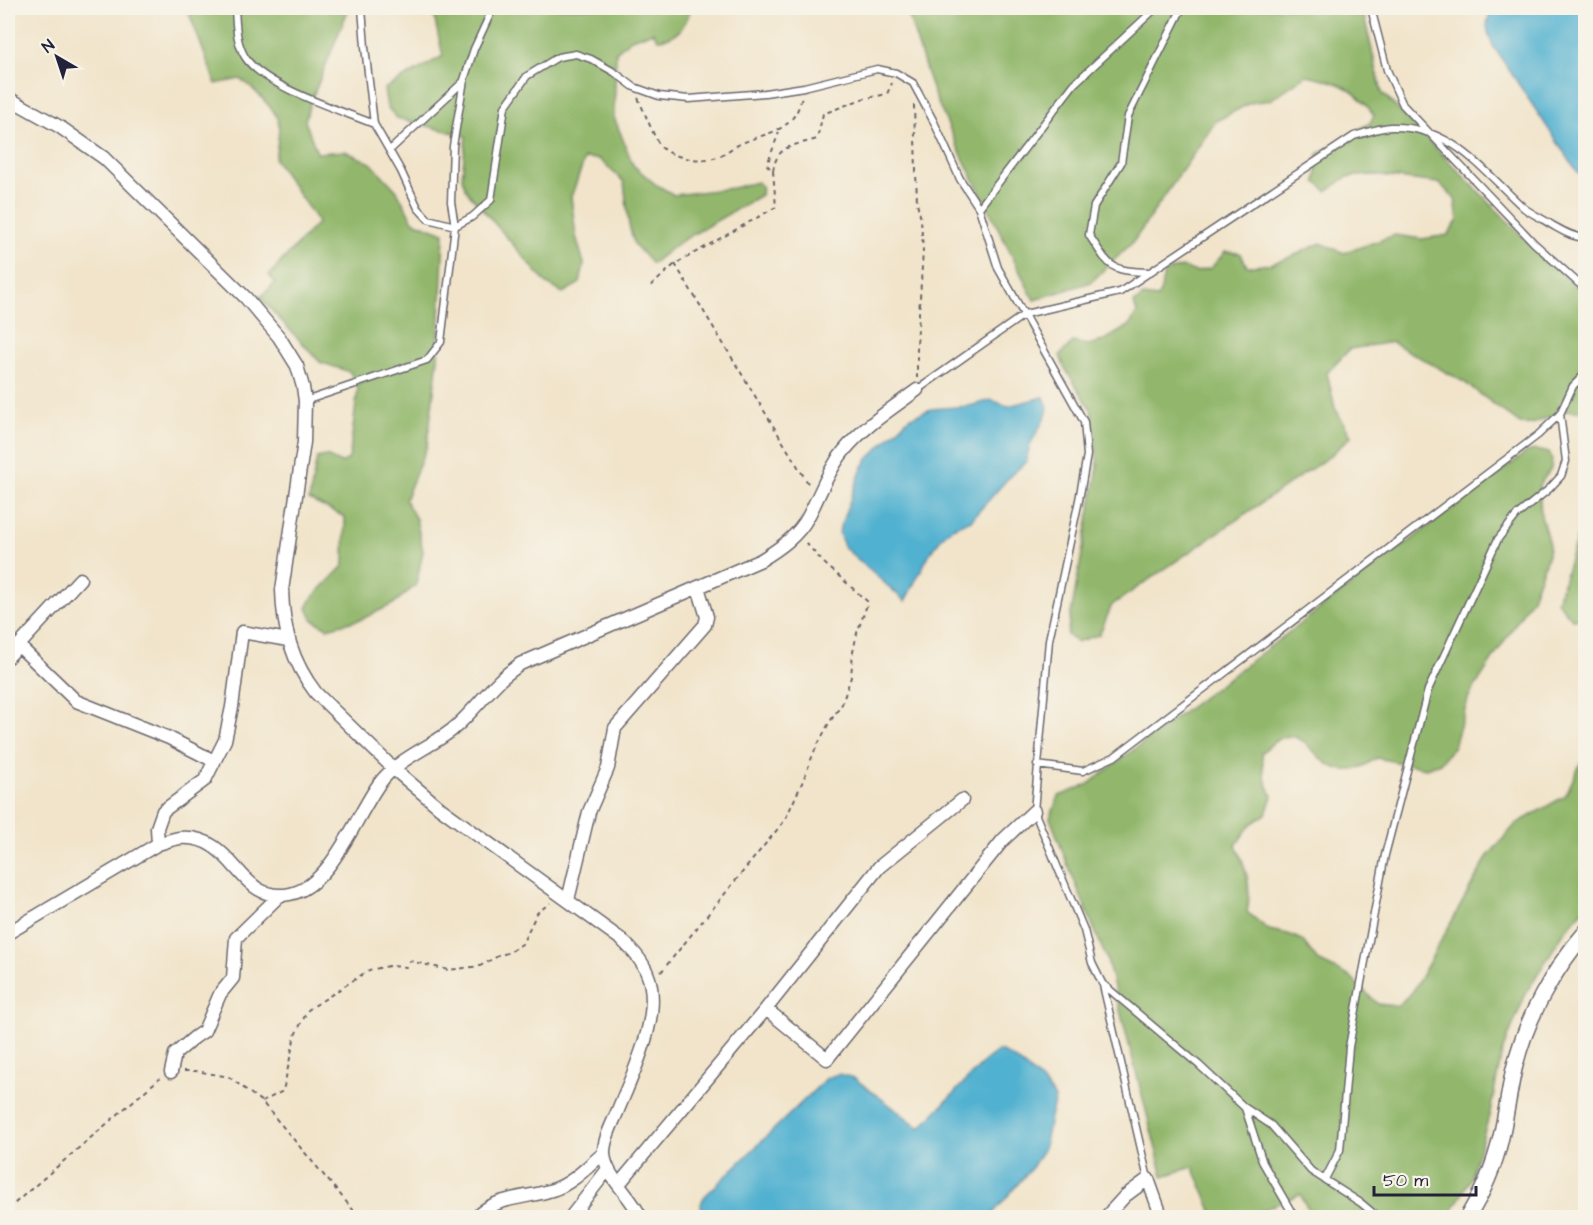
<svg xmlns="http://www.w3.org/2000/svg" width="1593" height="1225" font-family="'Architects Daughter',sans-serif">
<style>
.forest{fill:#92b76c;stroke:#5a6c54;stroke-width:1.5}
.water{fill:#51b1d0;stroke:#3a6a86;stroke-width:1.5}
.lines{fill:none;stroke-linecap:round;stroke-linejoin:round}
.service-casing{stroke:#6a666d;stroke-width:9}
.minor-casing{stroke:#6a666d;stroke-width:15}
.tertiary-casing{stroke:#6a666d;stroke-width:18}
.path{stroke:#6a666d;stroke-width:2;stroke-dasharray:4.5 4.5;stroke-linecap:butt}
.service{stroke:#fff;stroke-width:6}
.minor{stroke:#fff;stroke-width:12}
.tertiary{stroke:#fff;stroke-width:15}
</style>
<rect width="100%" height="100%" fill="#f7f3e8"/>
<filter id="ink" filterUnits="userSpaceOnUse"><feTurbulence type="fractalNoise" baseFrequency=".0167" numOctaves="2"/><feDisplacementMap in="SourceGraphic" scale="12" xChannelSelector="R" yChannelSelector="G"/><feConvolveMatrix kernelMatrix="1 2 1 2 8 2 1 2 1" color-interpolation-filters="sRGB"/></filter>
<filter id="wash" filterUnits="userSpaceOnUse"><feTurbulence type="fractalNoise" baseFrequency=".008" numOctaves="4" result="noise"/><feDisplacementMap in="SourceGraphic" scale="24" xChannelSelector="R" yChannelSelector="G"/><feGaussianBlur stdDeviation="1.35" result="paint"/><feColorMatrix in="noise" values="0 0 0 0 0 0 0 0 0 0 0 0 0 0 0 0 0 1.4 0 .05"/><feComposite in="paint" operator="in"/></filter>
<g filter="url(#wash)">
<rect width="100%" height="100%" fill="#f1e4ca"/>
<path class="forest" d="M 187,8 L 349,8 L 309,106 L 305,121 L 317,153 L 345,151 L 371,163 L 397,191 L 413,221 L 444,233 L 438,359 L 427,446 L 405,500 L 416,519 L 423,551 L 416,585 L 393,604 L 362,619 L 327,628 L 312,619 L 307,608 L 313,597 L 344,565 L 345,517 L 309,500 L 317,458 L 326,456 L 341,463 L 349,459 L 358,388 L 350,372 L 320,362 L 260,298 L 275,283 L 269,275 L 318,222 L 275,160 C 276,148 281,133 278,121 C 276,110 250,85 240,79 L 216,84 Z
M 432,8 L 691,8 C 685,26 679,38 658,39 L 653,32 L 631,39 L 616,52 L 614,117 L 633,165 L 655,184 L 674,195 L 733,188 L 757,182 L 762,186 L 761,195 L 678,243 L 652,264 L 634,244 L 629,225 L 624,182 L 599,159 L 585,158 L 571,197 L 576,236 L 584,264 L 580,283 L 563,293 L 547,284 L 466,190 L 462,178 L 466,136 L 397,118 L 387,107 L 384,89 L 443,56 Z
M 906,8 L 1362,8 L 1382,93 L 1531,245 L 1585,295 L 1585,414 C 1561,401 1543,428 1520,424 L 1464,382 L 1392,342 L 1350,349 L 1327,373 L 1335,408 L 1351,436 L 1330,456 L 1112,605 L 1099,635 L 1076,642 L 1067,635 L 1098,467 L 1092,411 L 1064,367 L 1060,355 L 1073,342 L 1088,345 L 1103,341 L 1129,326 L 1137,313 L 1134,303 L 1143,296 L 1157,298 L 1161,290 L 1164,272 L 1182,267 L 1196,272 L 1211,268 L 1225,252 L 1240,253 L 1247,266 C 1275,267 1296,254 1321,243 L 1344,253 L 1395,235 L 1422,239 L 1448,235 L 1458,220 L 1455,199 L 1439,183 L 1372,175 L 1347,177 L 1327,191 L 1316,182 L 1318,154 L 1370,123 L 1374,115 C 1355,88 1340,82 1307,75 L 1270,100 L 1250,103 L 1216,121 L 1133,242 L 1091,282 L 1034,300 L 960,152 L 933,92 Z
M 1535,450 L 1549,453 L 1552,459 L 1551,469 L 1539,485 L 1541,516 L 1549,544 L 1548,555 L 1532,598 L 1469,696 L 1454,746 L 1440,763 L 1426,768 L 1377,758 C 1369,763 1357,771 1347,770 C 1309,770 1305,707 1262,753 L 1264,776 L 1272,796 L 1266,814 L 1250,825 L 1236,845 C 1246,867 1252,888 1247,912 L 1269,930 L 1288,934 L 1302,940 L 1318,961 L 1349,976 L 1378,1004 L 1397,1006 L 1413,991 L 1488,856 L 1516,824 L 1565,796 L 1585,754 L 1585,908 L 1564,932 L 1527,991 L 1502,1052 L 1490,1113 L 1470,1180 L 1449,1217 L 1312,1217 L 1300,1194 L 1247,1217 L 1215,1217 L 1193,1167 L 1163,1176 L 1107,960 L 1065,858 L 1050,818 L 1059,796 L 1087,785 L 1527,452 Z
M 1585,474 L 1585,619 L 1572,619 L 1557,601 L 1578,534 Z"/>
<path class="water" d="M 1495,8 L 1585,8 L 1585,179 L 1576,170 L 1493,46 C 1487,32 1483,20 1495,8 Z
M 1044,397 L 1048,407 L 1046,416 L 1030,445 L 1026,462 L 1011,475 L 971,520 L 952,528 L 943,536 L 930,553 L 905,601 L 845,548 L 839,534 L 840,527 L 862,468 L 868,459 L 909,418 L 931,409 L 969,406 L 991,400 L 1008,406 Z
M 998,1051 C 1013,1054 1049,1085 1055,1099 L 1050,1117 L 1044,1148 L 1033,1166 L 990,1217 L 707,1218 C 700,1210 699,1204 705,1196 L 827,1078 L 838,1074 L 854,1078 L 920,1128 L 986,1060 Z"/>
</g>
<g filter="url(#ink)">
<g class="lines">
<g class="service-casing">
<path id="service" d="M 235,8 C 236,25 236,42 245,57 C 264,87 340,110 374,124
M 362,8 L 365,47 L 374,124 L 401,171 L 418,208 L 428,219 L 455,226 L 472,217 L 491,200 L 505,107 L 527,76 L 558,57 L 576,54 L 591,59 L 614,72 L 634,87 L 659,96 L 689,99 L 765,93 L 804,87 L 877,69 L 896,73 L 913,83 L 934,122 L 960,179 L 979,208 L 998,268 L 1084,422 L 1087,455 L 1079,500 L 1049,640 L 1034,811 L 1084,930 L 1092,963 L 1103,985 L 1148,1179
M 1371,8 L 1387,70 L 1403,105 L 1534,243 L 1586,290
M 390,150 L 464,81
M 979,208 L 1074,84 L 1156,8
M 1149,272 C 1109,271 1110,267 1089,235 L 1094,206 L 1121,163 L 1128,116 L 1182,8
M 917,390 L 1025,314 L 1120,292 L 1354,136 C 1365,133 1378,128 1390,127 C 1452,125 1483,171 1524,208 C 1532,214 1543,219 1552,225 C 1561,230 1575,239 1586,237
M 305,401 L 427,360 L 441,342 L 455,226 L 451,202 L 453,146 L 464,80 L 474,49 L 493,8
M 1037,765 L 1083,771 L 1114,757 L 1538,435 L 1560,414 L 1573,386 L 1586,373
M 1104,985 L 1199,1065 L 1244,1107 L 1271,1125 L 1311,1171 L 1361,1203 L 1379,1218
M 1245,1108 L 1263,1163 L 1295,1218
M 1325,1179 L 1340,1150 L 1349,1047 L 1385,855 L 1428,690 L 1498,539 L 1517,515 L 1549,489 L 1561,476 L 1566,461 L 1560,414"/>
</g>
<g class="minor-casing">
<path id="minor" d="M 8,98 L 60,127 L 104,158 L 246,298 L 279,337 L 297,366 L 303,387 L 305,401 L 304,442 L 282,590 C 283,629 292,662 316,693 L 395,770 L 440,808 L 622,940 C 632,950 642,960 647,973 C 664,1012 633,1073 618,1110 C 613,1123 603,1140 604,1154 C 606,1178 632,1196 641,1218
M 18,645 L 76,701 L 169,738 L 214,761
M 8,657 L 80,579
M 158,844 L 157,828 L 163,811 L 205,780 L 225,740 L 232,707 L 242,632 L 288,640
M 568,900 L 589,812 L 608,768 L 615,728 L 705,625 L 707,617 L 698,587
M 8,933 L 158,844 C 165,842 172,839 180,838 C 237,834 237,905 290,894 C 331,886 356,816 379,784 C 397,759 429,748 452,730 C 470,715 483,697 499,681 C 505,675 513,670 520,664 L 761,560 C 779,549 798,536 808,517 C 820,495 827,472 843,452 C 863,427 891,409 917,390
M 766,1009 L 827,1059 L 1003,840 L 1034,811
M 171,1072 L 175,1054 L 195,1037 L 204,1031 L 220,994 L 233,978 L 236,938 L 280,895
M 619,1184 L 766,1009 L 879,867 L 962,800
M 476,1218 C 495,1195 529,1199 555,1189 C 573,1183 589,1165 604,1153
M 570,1218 L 608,1169
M 1105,1218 L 1125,1196 L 1148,1179 L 1162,1218"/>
</g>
<g class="tertiary-casing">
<path id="tertiary" d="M 1467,1218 C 1482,1194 1495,1164 1501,1137 C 1506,1115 1509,1092 1514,1069 C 1526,1019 1552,971 1586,932"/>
</g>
<path class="path" d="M 638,98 C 643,108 656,143 662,148 C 676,159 704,163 720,156 C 727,152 733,147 740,144 C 768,131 793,134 802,97
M 914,105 L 917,203 L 921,219 L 923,251 L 917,345 L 917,378
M 773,171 C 777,144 794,146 817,139 L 823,114 L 862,99 L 887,94 L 892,83
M 675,264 L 809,485
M 651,286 L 675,264 L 776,207 L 773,171 L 767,165 L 779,132
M 661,972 L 785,820 L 802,783 L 814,752 L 829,723 L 842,704 L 851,677 L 853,652 L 857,633 L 868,602 L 823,562 L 805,542
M 184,1071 L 196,1071 L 229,1077 L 262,1102 L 360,1218
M 262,1102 L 283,1091 L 295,1035 L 308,1010 L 369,970 L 389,966 L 406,967 L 410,961 L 449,970 L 480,966 L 498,956 L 510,952 L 522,944 L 537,913 L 550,903
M 8,1209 L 160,1078"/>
<use href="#service" class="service"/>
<use href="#minor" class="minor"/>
<use href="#tertiary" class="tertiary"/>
</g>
</g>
<rect width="1593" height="1225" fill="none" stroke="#f7f3e8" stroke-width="30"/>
<g transform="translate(57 57) rotate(321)" stroke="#f7f3e8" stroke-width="4.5" paint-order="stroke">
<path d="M0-4.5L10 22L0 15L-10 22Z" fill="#22223b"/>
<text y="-9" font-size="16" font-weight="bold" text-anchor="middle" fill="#22223b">N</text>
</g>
<path d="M1374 1186v9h102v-9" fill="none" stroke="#22223b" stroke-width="3"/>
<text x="1383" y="1186" font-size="18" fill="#22223b" stroke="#f7f3e8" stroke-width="4.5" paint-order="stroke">50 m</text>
</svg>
